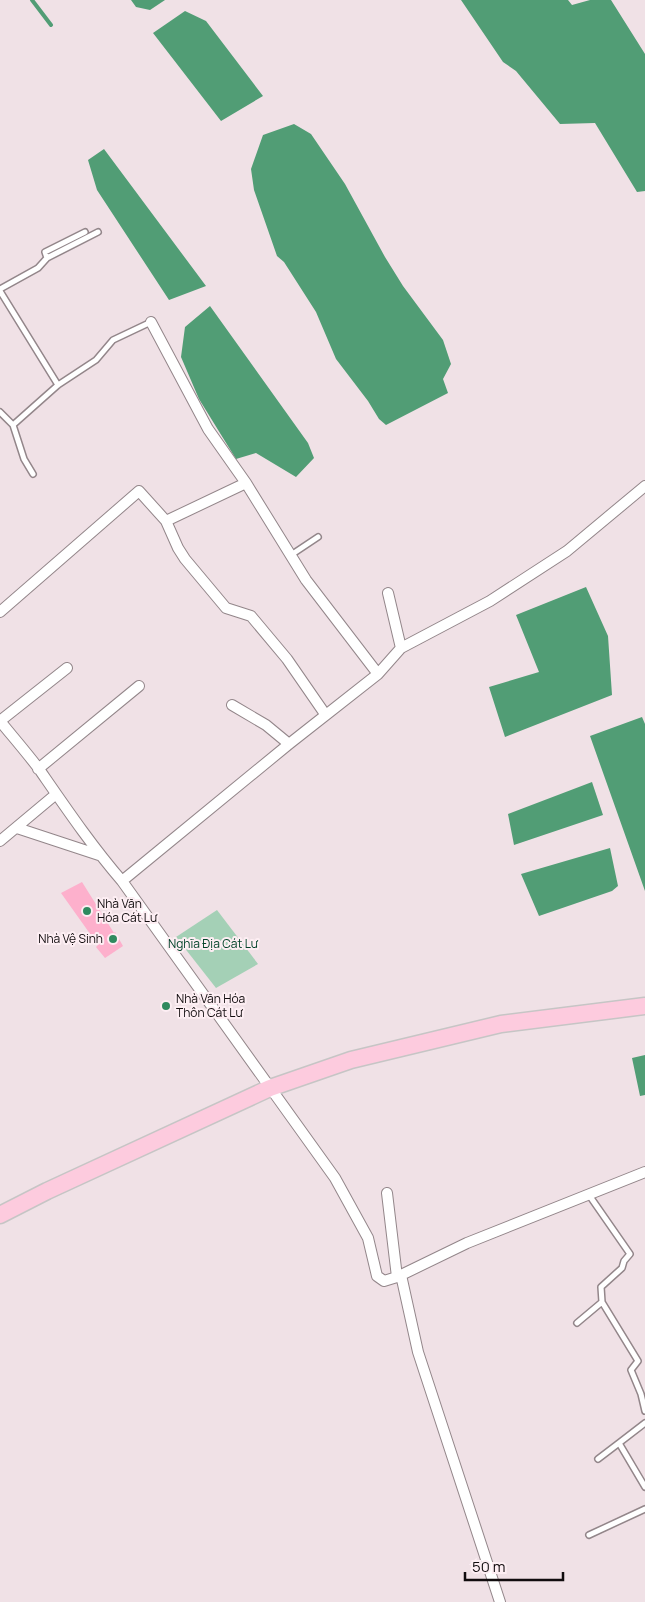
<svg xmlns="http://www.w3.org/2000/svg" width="645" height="1602" font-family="Manrope,sans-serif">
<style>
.green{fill:#a4d0b6}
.water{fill:#519d75}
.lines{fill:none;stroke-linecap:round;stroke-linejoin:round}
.stream{stroke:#519d75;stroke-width:4}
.building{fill:#fdb0cc}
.service-casing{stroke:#93868a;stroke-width:8}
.minor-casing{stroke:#93868a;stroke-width:12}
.primary-casing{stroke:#c6c5c5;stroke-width:19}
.service{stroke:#fff;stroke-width:5}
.minor{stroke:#fff;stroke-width:10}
.primary{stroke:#fdcbde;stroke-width:16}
.poi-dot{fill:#308a5f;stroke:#fdeef3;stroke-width:2}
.labels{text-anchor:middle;stroke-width:4;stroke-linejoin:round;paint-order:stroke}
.poi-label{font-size:12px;fill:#110c0e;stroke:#fdeef3;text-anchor:start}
.park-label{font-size:12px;fill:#024329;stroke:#fdeef3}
</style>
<rect width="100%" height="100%" fill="#f0e1e6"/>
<path class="green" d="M 217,910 L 258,964 L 216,988 L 176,937 Z"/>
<path class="water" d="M 131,0 L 165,0 L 150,10 L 136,7 Z
M 461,0 L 568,0 L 572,5 L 590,0 L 611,0 L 645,54 L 645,191 L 637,192 L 595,123 L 560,124 L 516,71 L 503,62 Z
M 185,11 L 206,21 L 263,96 L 221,121 L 153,33 Z
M 294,124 L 311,134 L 345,184 L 385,257 L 403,286 L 443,340 L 451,364 L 443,379 L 448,393 L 386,425 L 379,419 L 368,401 L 336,359 L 316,312 L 284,262 L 277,256 L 254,190 L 251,169 L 263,135 Z
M 104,149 L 206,286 L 169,300 L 97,190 L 88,160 Z
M 210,306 L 308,443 L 314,458 L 296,477 L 256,453 L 236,459 L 199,399 L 181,357 L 185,327 Z
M 586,587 L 608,636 L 612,695 L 505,737 L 489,687 L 539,672 L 516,615 Z
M 642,717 L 645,724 L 645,891 L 590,736 Z
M 592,782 L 603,815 L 514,845 L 508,814 Z
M 610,848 L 618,886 L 612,891 L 539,916 L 521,874 Z
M 645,1055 L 645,1095 L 640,1096 L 632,1058 Z"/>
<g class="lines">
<path class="stream" d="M 32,0 L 51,25"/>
</g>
<path class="building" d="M 82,882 L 114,933 L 115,932 L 123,946 L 105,958 L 96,947 L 98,945 L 61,893 Z"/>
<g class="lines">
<g class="service-casing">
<path id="service" d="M 47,258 L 45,252 L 85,232
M 0,289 L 38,268 L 47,258 L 98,232
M 0,291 L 58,385
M 0,412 L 13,425 L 24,459 L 33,474
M 13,425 L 58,385 L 96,360 L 113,340 L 151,322
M 291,555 L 318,537
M 589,1195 L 630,1254 L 624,1261 L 622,1268 L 601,1287 L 602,1302 L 638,1361 L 631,1370 L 641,1394 L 645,1411
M 577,1323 L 602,1302
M 645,1423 L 619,1443 L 645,1487
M 598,1459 L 619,1443
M 589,1535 L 645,1509"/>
</g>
<g class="minor-casing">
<path id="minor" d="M 151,322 L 208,429 L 246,483 L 306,580 L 378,674
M 166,521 L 246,483
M 388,593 L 401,648
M 0,612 L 139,491 L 166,521 L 178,548 L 185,559 L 226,608 L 251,616 L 287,659 L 325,714
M 232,705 L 266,725 L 289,744
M 0,721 C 13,737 27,753 39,769 C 66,808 91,845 122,881 L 335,1178 L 368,1238 L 377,1276 L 384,1281 L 397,1277 L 387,1193
M 0,721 L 67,668
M 38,769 L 139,686
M 17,828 L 99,855
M 0,841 L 55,795
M 122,881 L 289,744 L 378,674 L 401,648 L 490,601 L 567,551 L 645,486
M 401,1275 L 418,1352 L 500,1602
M 397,1277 L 467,1243 L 645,1172"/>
</g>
<g class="primary-casing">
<path id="primary" d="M 0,1215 L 47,1191 L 270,1088 L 351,1060 L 501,1024 L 645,1006"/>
</g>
<use href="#service" class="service"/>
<use href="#minor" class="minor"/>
<use href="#primary" class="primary"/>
</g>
<g class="poi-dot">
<circle cx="87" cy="911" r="5"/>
<circle cx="113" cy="939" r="5"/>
<circle cx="166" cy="1006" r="5"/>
</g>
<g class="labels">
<g class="poi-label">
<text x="97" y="908">Nhà Văn<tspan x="97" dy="14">Hóa Cát Lư</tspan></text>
<text x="103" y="943" text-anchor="end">Nhà Vệ Sinh</text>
<text x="176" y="1003">Nhà Văn Hóa<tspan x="176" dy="14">Thôn Cát Lư</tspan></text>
</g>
<g class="park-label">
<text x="213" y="948">Nghĩa Địa Cát Lư</text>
</g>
</g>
<path d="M465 1572v8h98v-8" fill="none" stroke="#110c0e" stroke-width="2.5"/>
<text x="472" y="1572" font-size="15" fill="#110c0e" stroke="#fdeef3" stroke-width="4" paint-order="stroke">50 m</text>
</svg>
